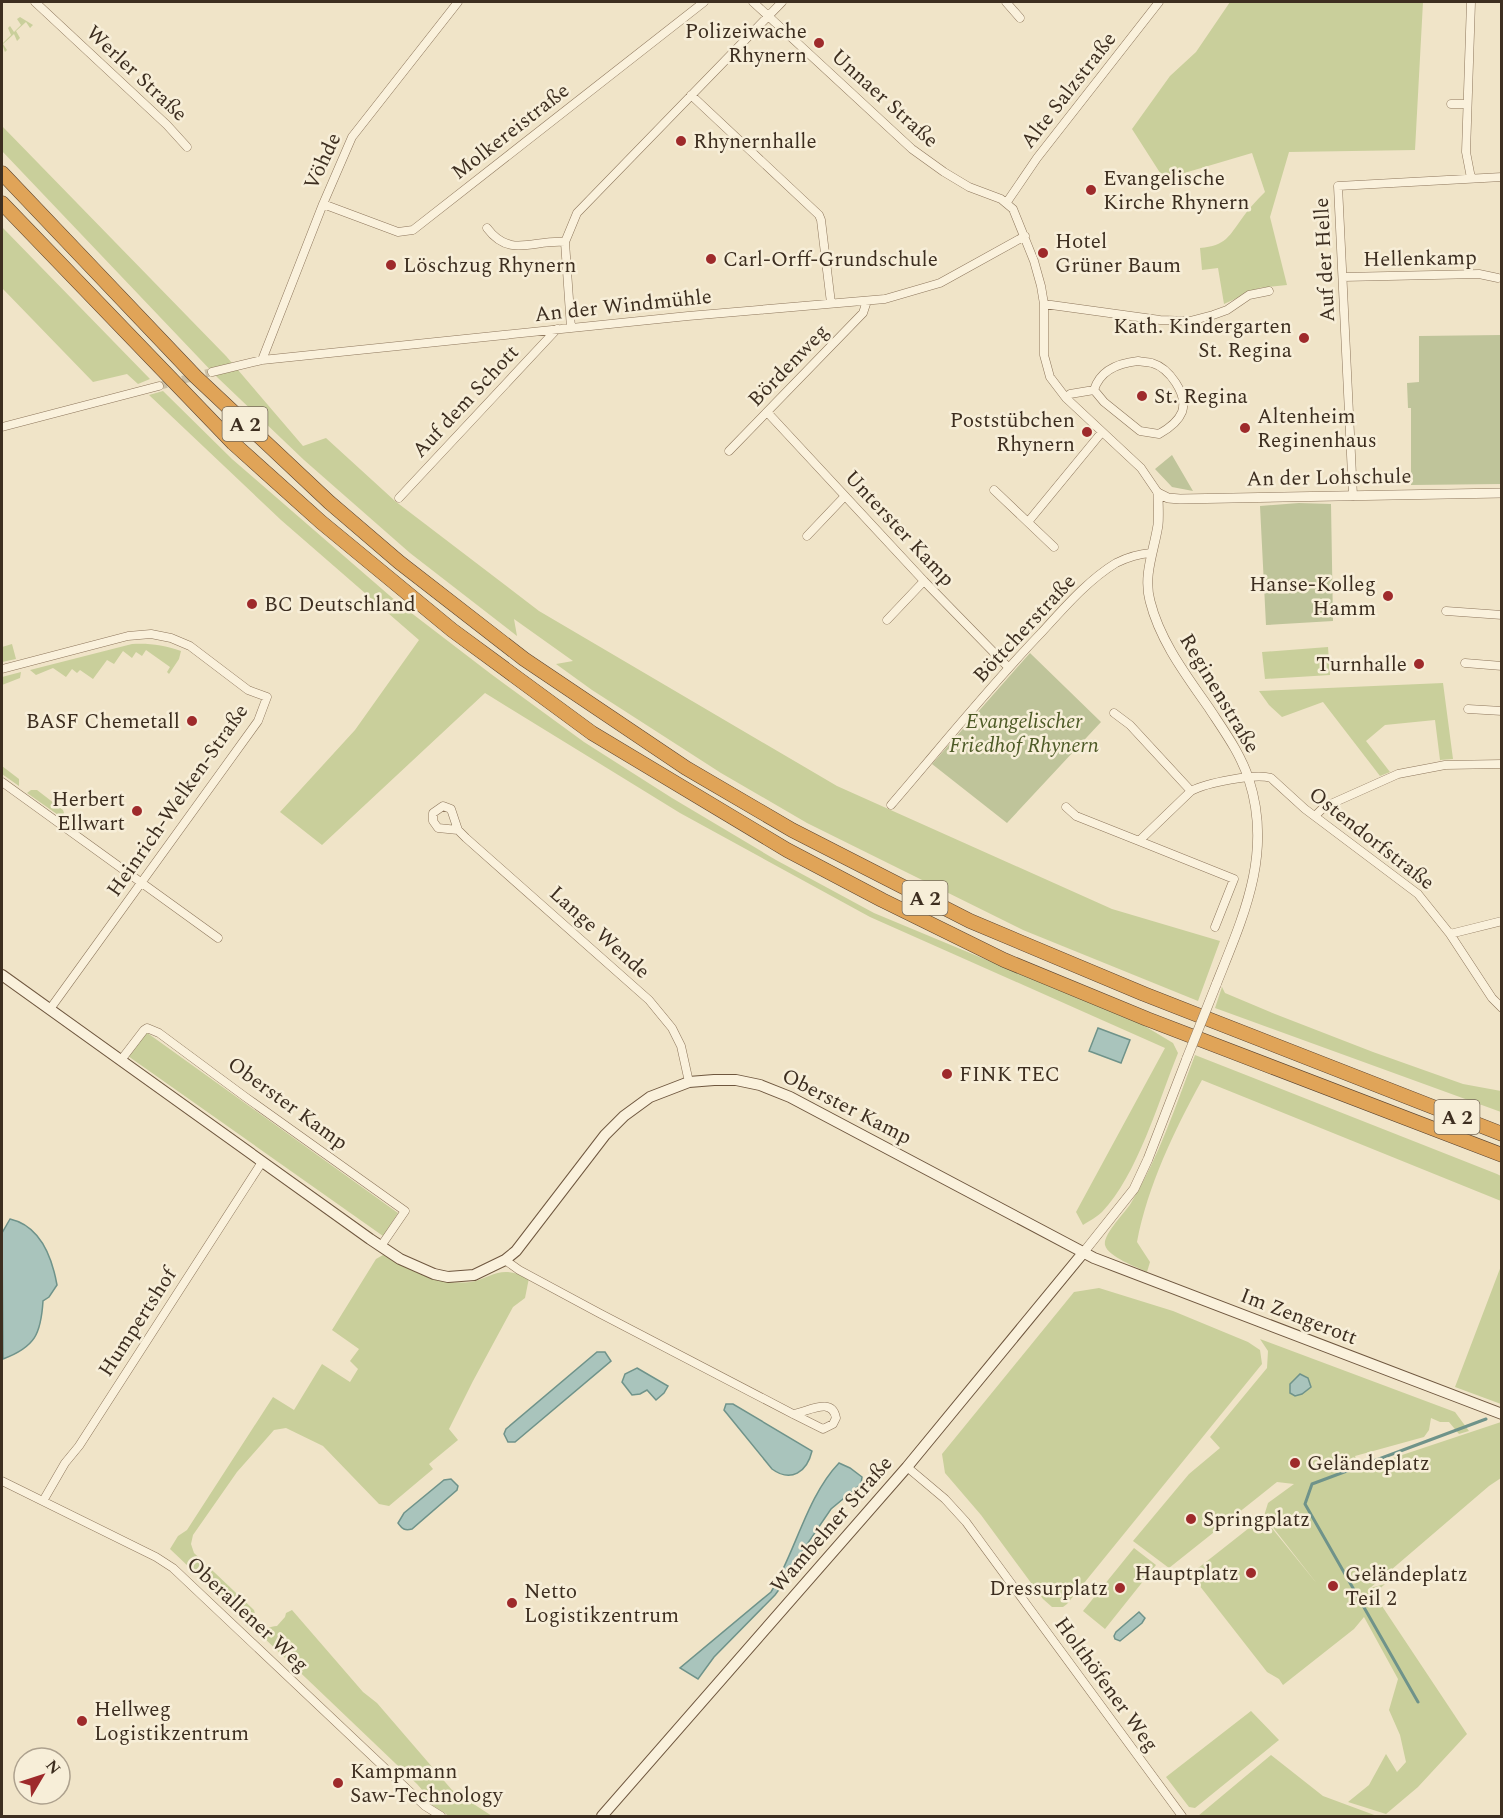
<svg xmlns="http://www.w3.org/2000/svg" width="1503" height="1818" font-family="Spectral,serif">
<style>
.green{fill:#c9cf9b}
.cemetery{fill:#bfc49a}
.water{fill:#a9c4bc;stroke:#6f938a;stroke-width:1.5}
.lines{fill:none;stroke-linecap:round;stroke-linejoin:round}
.stream{stroke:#6f938a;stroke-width:3}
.minor-tunnel{stroke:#ccc0a6;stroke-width:8;stroke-dasharray:8 4;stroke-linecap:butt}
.minor-casing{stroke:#8d765c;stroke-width:9}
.tertiary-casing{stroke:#8d765c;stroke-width:10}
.secondary-casing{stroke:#6f573f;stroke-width:12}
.motorway-casing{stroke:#5b4430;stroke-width:15}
.minor{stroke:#faf1dc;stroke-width:8}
.tertiary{stroke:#faf1dc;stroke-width:9}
.secondary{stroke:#faf1dc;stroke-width:10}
.motorway{stroke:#e0a458;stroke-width:14}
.tertiary-bridge-casing{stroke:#8d765c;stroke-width:10;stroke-linecap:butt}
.tertiary-bridge{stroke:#faf1dc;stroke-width:9}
.poi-dot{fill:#9e2a2b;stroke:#f7eed8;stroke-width:2}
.labels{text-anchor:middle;stroke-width:5;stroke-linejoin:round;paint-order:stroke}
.shield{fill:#f7eed8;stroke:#756857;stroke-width:1.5}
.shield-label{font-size:20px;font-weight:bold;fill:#3d2e20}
.poi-label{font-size:21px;fill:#3d2e20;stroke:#f7eed8;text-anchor:start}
.street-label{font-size:21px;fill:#3d2e20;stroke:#f7eed8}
.park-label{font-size:21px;font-style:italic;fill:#4d5a26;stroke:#f7eed8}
</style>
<rect width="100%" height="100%" fill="#f0e4c8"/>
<path class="green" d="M 1230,2 L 1423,2 L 1415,150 L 1289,152 L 1270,217 L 1287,285 L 1259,288 L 1224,304 L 1218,268 L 1202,270 L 1200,248 C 1226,246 1229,236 1243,217 C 1249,208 1257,200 1265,192 L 1252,153 L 1164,179 L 1132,129 L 1170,76 L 1196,52 Z
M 20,17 L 33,25 L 30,28 L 26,22 L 16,31 L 20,38 L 17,41 L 14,34 L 3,44 L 7,50 L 5,52 L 2,44 L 11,35 L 8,28 L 10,26 L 14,32 L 21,25 L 17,19 Z
M 2,126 L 226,356 L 303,446 L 326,438 L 395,501 L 539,611 L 837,786 L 1112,909 L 1220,941 L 1198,1001 L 1023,930 L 807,823 L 721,773 L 592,690 L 556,664 L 573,661 L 514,619 L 517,636 L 410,553 L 304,460 L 218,378 L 2,151 Z
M 2,227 L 150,379 L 138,384 L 127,374 L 93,382 L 2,288 Z
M 163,391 L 232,459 L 397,602 L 491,674 L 584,742 L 672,798 L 776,860 L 874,913 L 1143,1025 L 1173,1043 L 1178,1053 C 1159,1100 1137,1176 1102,1212 C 1097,1217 1089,1221 1083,1225 L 1076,1212 L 1165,1048 L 870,917 L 680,813 L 485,693 L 322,845 L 280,812 L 355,730 L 419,640 L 281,520 L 149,395 Z
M 12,644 L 16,659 L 2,662 L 2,647 Z
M 132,644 C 149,643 164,645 181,651 L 179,659 L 169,674 L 167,672 L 170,667 L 146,650 L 142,656 L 136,652 L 132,658 L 123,651 L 114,664 L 107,660 L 93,679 L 80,670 L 77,673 L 72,669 L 66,677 L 53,668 L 36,675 L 30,670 Z
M 1328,647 L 1330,675 L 1265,679 L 1262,652 Z
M 21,672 L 20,678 L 2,685 L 2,677 Z
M 1443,683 L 1453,759 L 1440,760 L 1435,720 L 1385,725 L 1366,741 L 1390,772 L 1380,776 L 1323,702 L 1282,717 L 1269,705 L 1259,691 Z
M 2,766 L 19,779 L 19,786 L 2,774 Z
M 31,790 L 37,790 L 63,810 L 64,813 L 61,817 L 27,793 Z
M 1222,987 L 1225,993 L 1275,1014 L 1373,1052 L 1463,1084 L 1501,1091 L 1501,1112 L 1215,1008 Z
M 146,1032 L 398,1213 L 383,1236 L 128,1056 Z
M 1195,1055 L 1497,1174 L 1501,1176 L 1501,1201 L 1202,1080 C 1174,1131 1148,1185 1137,1242 L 1150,1262 L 1147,1272 C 1137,1267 1108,1257 1105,1245 C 1103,1234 1125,1213 1131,1203 C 1159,1157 1176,1105 1195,1055 Z
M 383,1255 C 411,1270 438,1286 471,1282 C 477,1281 483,1278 489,1276 C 504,1269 514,1272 529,1278 L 525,1298 L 513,1307 L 473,1381 L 449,1429 L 458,1440 L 429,1464 L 433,1469 L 389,1506 L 379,1504 L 323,1446 L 286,1428 L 274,1430 L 237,1472 L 193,1535 L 191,1544 L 194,1553 L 254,1610 L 256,1618 L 249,1624 L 170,1549 L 178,1536 L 187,1530 L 273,1397 L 294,1410 L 322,1364 L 350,1382 L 358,1369 L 350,1361 L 359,1349 L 332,1330 L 376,1259 Z
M 1501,1266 L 1501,1404 L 1455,1387 Z
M 1099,1288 L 1173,1311 L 1248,1342 L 1260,1350 L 1262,1364 L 1067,1604 L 1063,1607 L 1052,1607 L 1043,1599 L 981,1515 L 945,1473 L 942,1454 L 1074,1292 Z
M 1260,1339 L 1455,1412 L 1469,1431 L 1459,1434 L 1449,1422 L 1440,1422 L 1431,1418 L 1429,1430 L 1424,1437 L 1355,1456 L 1360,1469 L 1501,1422 L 1501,1478 L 1489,1486 L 1370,1588 L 1385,1584 L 1374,1594 L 1467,1734 L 1418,1787 L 1386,1814 L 1348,1802 L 1369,1785 L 1386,1754 L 1397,1772 L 1406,1762 L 1400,1735 L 1389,1710 L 1398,1679 L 1364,1617 L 1354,1629 L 1283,1685 L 1279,1679 L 1267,1672 L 1192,1576 L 1197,1569 L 1263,1517 L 1318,1585 L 1264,1516 L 1268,1503 L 1294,1484 L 1277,1482 L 1169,1568 L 1133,1541 L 1189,1474 L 1220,1448 L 1210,1437 L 1267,1368 L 1268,1351 Z
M 1134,1548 L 1156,1565 L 1105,1629 L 1083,1611 Z
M 292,1610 L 363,1692 L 377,1703 L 452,1790 L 492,1816 L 449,1816 L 423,1799 L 424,1792 L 417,1784 L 262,1636 C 264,1630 270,1626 277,1626 L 285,1617 L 286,1613 Z
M 1251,1711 L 1279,1740 L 1195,1808 L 1189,1807 L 1166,1777 Z
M 1271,1755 L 1323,1796 L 1377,1816 L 1198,1816 Z"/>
<path class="cemetery" d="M 1501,335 L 1501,484 L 1411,485 L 1411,408 L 1408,408 L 1407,383 L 1419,382 L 1419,336 Z
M 1172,455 L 1193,491 L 1172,487 L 1155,469 Z
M 1299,503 L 1331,504 L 1333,621 L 1266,625 L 1260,506 Z
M 1030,653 L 1101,722 L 1007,823 L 932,764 Z"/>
<path class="water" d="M 1098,1028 L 1130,1040 L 1121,1063 L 1089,1051 Z
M 10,1219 C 41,1226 52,1257 57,1285 L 49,1297 L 43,1301 C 41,1334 35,1347 3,1359 L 2,1233 Z
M 597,1352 L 605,1352 L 611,1361 L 515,1442 L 508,1442 L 504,1434 L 506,1429 Z
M 637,1368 L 668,1386 L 664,1393 L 656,1400 L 647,1390 L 640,1394 L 632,1395 L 622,1382 L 625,1374 Z
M 1300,1374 L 1308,1378 L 1311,1387 L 1302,1394 L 1295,1396 L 1290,1393 L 1290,1384 Z
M 726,1404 L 733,1404 L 812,1451 C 807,1472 791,1483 772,1469 L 724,1410 Z
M 839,1463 L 850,1468 L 862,1477 L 861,1484 L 831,1509 L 795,1562 L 792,1572 L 775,1595 L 714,1657 L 698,1679 L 680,1668 L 771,1592 C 795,1553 807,1496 839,1463 Z
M 451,1479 L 458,1486 L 457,1490 L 412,1529 C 405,1531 402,1529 398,1523 L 404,1513 L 444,1480 Z
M 1139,1612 L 1145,1618 L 1142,1623 L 1120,1641 L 1115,1639 L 1114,1636 L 1116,1632 Z"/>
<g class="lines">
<path class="stream" d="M 1418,1702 L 1305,1504 L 1312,1484 L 1486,1419"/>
<path class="minor-tunnel" d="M 159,386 L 212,372"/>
<g class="minor-casing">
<path id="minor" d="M 35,2 L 167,125 L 187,147
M 753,2 L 912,149 L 944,172 L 969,187 L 1001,199 L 1013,209 L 1034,261 L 1041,286 L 1044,304 L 1044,355 L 1050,377 L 1066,398 L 1141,468 L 1158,493
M 1006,2 L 1020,18
M 691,95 L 819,215 L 821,220 L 831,303
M 1451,104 L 1467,104
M 1471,178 L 1466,152 L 1471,2
M 1007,202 L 1037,158 L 1159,2
M 323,204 L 398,232 L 413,230 L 704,2
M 487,228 C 510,259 534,239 565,242
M 1343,277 L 1479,274 L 1498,278
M 1044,304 L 1160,320 L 1190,321 L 1213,315 L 1227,310 L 1249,295 L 1269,291
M 571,328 L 565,242 L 577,213 L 782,2
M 262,360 L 323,204 L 352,137 L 458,2
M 1138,361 C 1143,362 1148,362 1152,363 C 1169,368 1188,394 1182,412 C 1178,422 1168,429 1159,434 L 1140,431 L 1104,402 L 1094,390 C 1100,370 1119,363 1138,361 Z
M 212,372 L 262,360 L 688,316 L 885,299 L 940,283 L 1025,236
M 1066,398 L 1070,394 L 1094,390
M 767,412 L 924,581 L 1008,667
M 2,427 L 159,386
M 729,451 L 863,313 L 867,301
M 994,490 L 1054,547
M 1353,496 L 1338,186 L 1502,177
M 399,498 L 557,329
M 1028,522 L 1102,432
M 807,536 L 845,496
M 1446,611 L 1502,615
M 887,620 L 924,581
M 1465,663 L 1502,666
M 2,669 L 128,636 L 151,634 L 171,638 L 190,646 L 248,690 L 267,697 L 258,721 L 50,1009
M 1468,709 L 1502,711
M 1114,713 L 1130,725 L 1191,791
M 2,782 L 218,938
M 891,805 C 941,747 989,687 1042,632 C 1064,608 1088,580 1116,563 C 1128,557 1138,554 1151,553
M 1066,807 L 1076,816 L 1139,841 L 1191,791 C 1206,783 1255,773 1271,778 L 1305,809 L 1418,894 L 1450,934 L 1492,998 L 1502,1008
M 1315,816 L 1324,807 L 1398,774 L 1445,765 L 1502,764
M 458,830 L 438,828 L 433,821 L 433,813 L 443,806 L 451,809 L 458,830 L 466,838 L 649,1000 L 672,1028 L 681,1046 L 689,1082
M 1139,841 L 1234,879 L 1215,927
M 1450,934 L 1502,921
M 121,1060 L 144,1030 L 147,1028 L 159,1033 L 244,1096 L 405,1211 L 381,1246
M 505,1260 L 519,1270 L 599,1313 L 793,1414 L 823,1429 L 833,1424 L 836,1418 C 832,1396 808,1412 793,1414
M 907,1467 L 945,1499 L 966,1522 L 1182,1816
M 2,1481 L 156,1557 L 173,1568 L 425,1806 L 441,1816
M 43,1501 L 65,1463 L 79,1446 L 262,1162"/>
</g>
<g class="tertiary-casing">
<path id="tertiary" d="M 1216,985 C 1243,917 1273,854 1249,780 C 1241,754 1224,731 1209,708 C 1186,675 1160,641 1150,601 C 1143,575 1154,551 1158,525 C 1159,515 1158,504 1158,493 L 1168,498 L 1180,499 L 1502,493
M 1083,1253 L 1134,1189 L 1148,1159 L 1187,1058"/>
</g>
<g class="secondary-casing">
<path id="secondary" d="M 2,975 L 370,1239 L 400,1259 L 434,1274 L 448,1277 L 474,1275 L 505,1260 L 516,1251 L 605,1135 L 624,1116 L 650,1097 L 689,1082 L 714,1080 L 736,1080 L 760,1085 L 790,1097 L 1094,1258 L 1502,1414
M 602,1816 L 907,1467 L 1083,1253"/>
</g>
<g class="motorway-casing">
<path id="motorway" d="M 2,173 L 196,377 L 329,502 L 399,562 L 524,659 L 686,768 L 792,830 L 970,921 L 1144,994 L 1502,1134
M 2,203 L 233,443 L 321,522 L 452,630 L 592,733 L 787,850 L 882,900 L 1004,960 L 1147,1019 L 1502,1155"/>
</g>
<use href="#minor" class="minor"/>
<use href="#tertiary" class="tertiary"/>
<use href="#secondary" class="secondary"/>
<use href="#motorway" class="motorway"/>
<g class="tertiary-bridge-casing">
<path id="tertiary-bridge" d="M 1187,1058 L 1216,985"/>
</g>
<use href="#tertiary-bridge" class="tertiary-bridge"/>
</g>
<g class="poi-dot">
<circle cx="819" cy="43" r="6"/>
<circle cx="681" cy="141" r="6"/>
<circle cx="1091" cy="190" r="6"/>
<circle cx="1043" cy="253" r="6"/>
<circle cx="711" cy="259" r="6"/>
<circle cx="391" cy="265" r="6"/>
<circle cx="1304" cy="338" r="6"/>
<circle cx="1142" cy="396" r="6"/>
<circle cx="1245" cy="428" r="6"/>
<circle cx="1087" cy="432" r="6"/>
<circle cx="1388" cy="596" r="6"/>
<circle cx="252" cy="604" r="6"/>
<circle cx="1419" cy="664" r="6"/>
<circle cx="192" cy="721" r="6"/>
<circle cx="137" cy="811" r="6"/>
<circle cx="947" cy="1074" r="6"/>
<circle cx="1295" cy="1463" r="6"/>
<circle cx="1191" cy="1519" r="6"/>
<circle cx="1251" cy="1573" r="6"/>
<circle cx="1333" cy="1586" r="6"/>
<circle cx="1120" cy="1588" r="6"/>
<circle cx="512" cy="1603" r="6"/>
<circle cx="82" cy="1721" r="6"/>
<circle cx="338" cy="1783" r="6"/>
</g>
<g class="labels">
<g class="shield">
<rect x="222.5" y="407" width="45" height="34" rx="4.5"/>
<rect x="902.5" y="881" width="45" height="34" rx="4.5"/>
<rect x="1434.5" y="1100" width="45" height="34" rx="4.5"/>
</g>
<g class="shield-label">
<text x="245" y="431">A 2</text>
<text x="925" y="905">A 2</text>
<text x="1457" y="1124">A 2</text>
</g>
<g class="poi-label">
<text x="807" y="38" text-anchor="end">Polizeiwache<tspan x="807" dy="24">Rhynern</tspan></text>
<text x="693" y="148">Rhynernhalle</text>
<text x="1103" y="185">Evangelische<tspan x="1103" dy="24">Kirche Rhynern</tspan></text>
<text x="1055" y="248">Hotel<tspan x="1055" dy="24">Grüner Baum</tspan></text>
<text x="723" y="266">Carl-Orff-Grundschule</text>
<text x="403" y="272">Löschzug Rhynern</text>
<text x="1292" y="333" text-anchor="end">Kath. Kindergarten<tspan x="1292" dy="24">St. Regina</tspan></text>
<text x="1154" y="403">St. Regina</text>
<text x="1257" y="423">Altenheim<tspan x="1257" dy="24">Reginenhaus</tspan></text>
<text x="1075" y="427" text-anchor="end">Poststübchen<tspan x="1075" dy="24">Rhynern</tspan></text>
<text x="1376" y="591" text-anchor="end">Hanse-Kolleg<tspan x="1376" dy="24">Hamm</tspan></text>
<text x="264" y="611">BC Deutschland</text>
<text x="1407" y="671" text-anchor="end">Turnhalle</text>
<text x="180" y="728" text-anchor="end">BASF Chemetall</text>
<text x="125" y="806" text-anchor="end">Herbert<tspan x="125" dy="24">Ellwart</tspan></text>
<text x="959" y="1081">FINK TEC</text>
<text x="1307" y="1470">Geländeplatz</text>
<text x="1203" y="1526">Springplatz</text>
<text x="1239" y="1580" text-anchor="end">Hauptplatz</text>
<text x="1345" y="1581">Geländeplatz<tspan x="1345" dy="24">Teil 2</tspan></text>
<text x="1108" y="1595" text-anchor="end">Dressurplatz</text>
<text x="524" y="1598">Netto<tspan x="524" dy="24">Logistikzentrum</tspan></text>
<text x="94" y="1716">Hellweg<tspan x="94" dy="24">Logistikzentrum</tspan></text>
<text x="350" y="1778">Kampmann<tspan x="350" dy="24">Saw-Technology</tspan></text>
</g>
<g class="street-label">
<text transform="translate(137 73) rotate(43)" y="7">Werler Straße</text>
<text transform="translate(1068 90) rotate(-52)" y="7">Alte Salzstraße</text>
<text transform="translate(885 98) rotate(42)" y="7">Unnaer Straße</text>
<text transform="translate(510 131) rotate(-38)" y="7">Molkereistraße</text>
<text transform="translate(322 161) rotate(-65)" y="7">Vöhde</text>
<text transform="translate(1420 258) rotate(-1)" y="7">Hellenkamp</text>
<text transform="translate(1324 260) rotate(-93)" y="7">Auf der Helle</text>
<text transform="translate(623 305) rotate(-6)" y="7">An der Windmühle</text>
<text transform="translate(788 365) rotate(-46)" y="7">Bördenweg</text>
<text transform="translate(465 401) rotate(-47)" y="7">Auf dem Schott</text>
<text transform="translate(1329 477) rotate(-1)" y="7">An der Lohschule</text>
<text transform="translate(900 528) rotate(47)" y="7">Unterster Kamp</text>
<text transform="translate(1024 628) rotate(-47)" y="7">Böttcherstraße</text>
<text transform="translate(1220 693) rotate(59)" y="7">Reginenstraße</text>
<text transform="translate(177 800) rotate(-55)" y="7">Heinrich-Welken-Straße</text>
<text transform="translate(1372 838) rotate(38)" y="7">Ostendorfstraße</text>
<text transform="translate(600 932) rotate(42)" y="7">Lange Wende</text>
<text transform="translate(288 1103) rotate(36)" y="7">Oberster Kamp</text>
<text transform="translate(847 1106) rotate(27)" y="7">Oberster Kamp</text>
<text transform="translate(1299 1316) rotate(21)" y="7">Im Zengerott</text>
<text transform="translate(137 1322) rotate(-57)" y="7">Humpertshof</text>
<text transform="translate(831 1524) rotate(-49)" y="7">Wambelner Straße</text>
<text transform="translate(248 1614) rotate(43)" y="7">Oberallener Weg</text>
<text transform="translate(1107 1684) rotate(54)" y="7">Holthöfener Weg</text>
</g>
<g class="park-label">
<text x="1024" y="728">Evangelischer<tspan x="1024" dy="24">Friedhof Rhynern</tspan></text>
</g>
</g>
<rect width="1503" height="1818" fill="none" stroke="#3d2e20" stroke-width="6"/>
<g transform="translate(42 1776) rotate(51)"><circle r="28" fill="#f7eed8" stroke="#ada18e" stroke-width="1.5"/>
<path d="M0-4.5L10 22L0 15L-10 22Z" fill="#9e2a2b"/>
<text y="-9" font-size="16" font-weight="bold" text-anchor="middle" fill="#3d2e20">N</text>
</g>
</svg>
